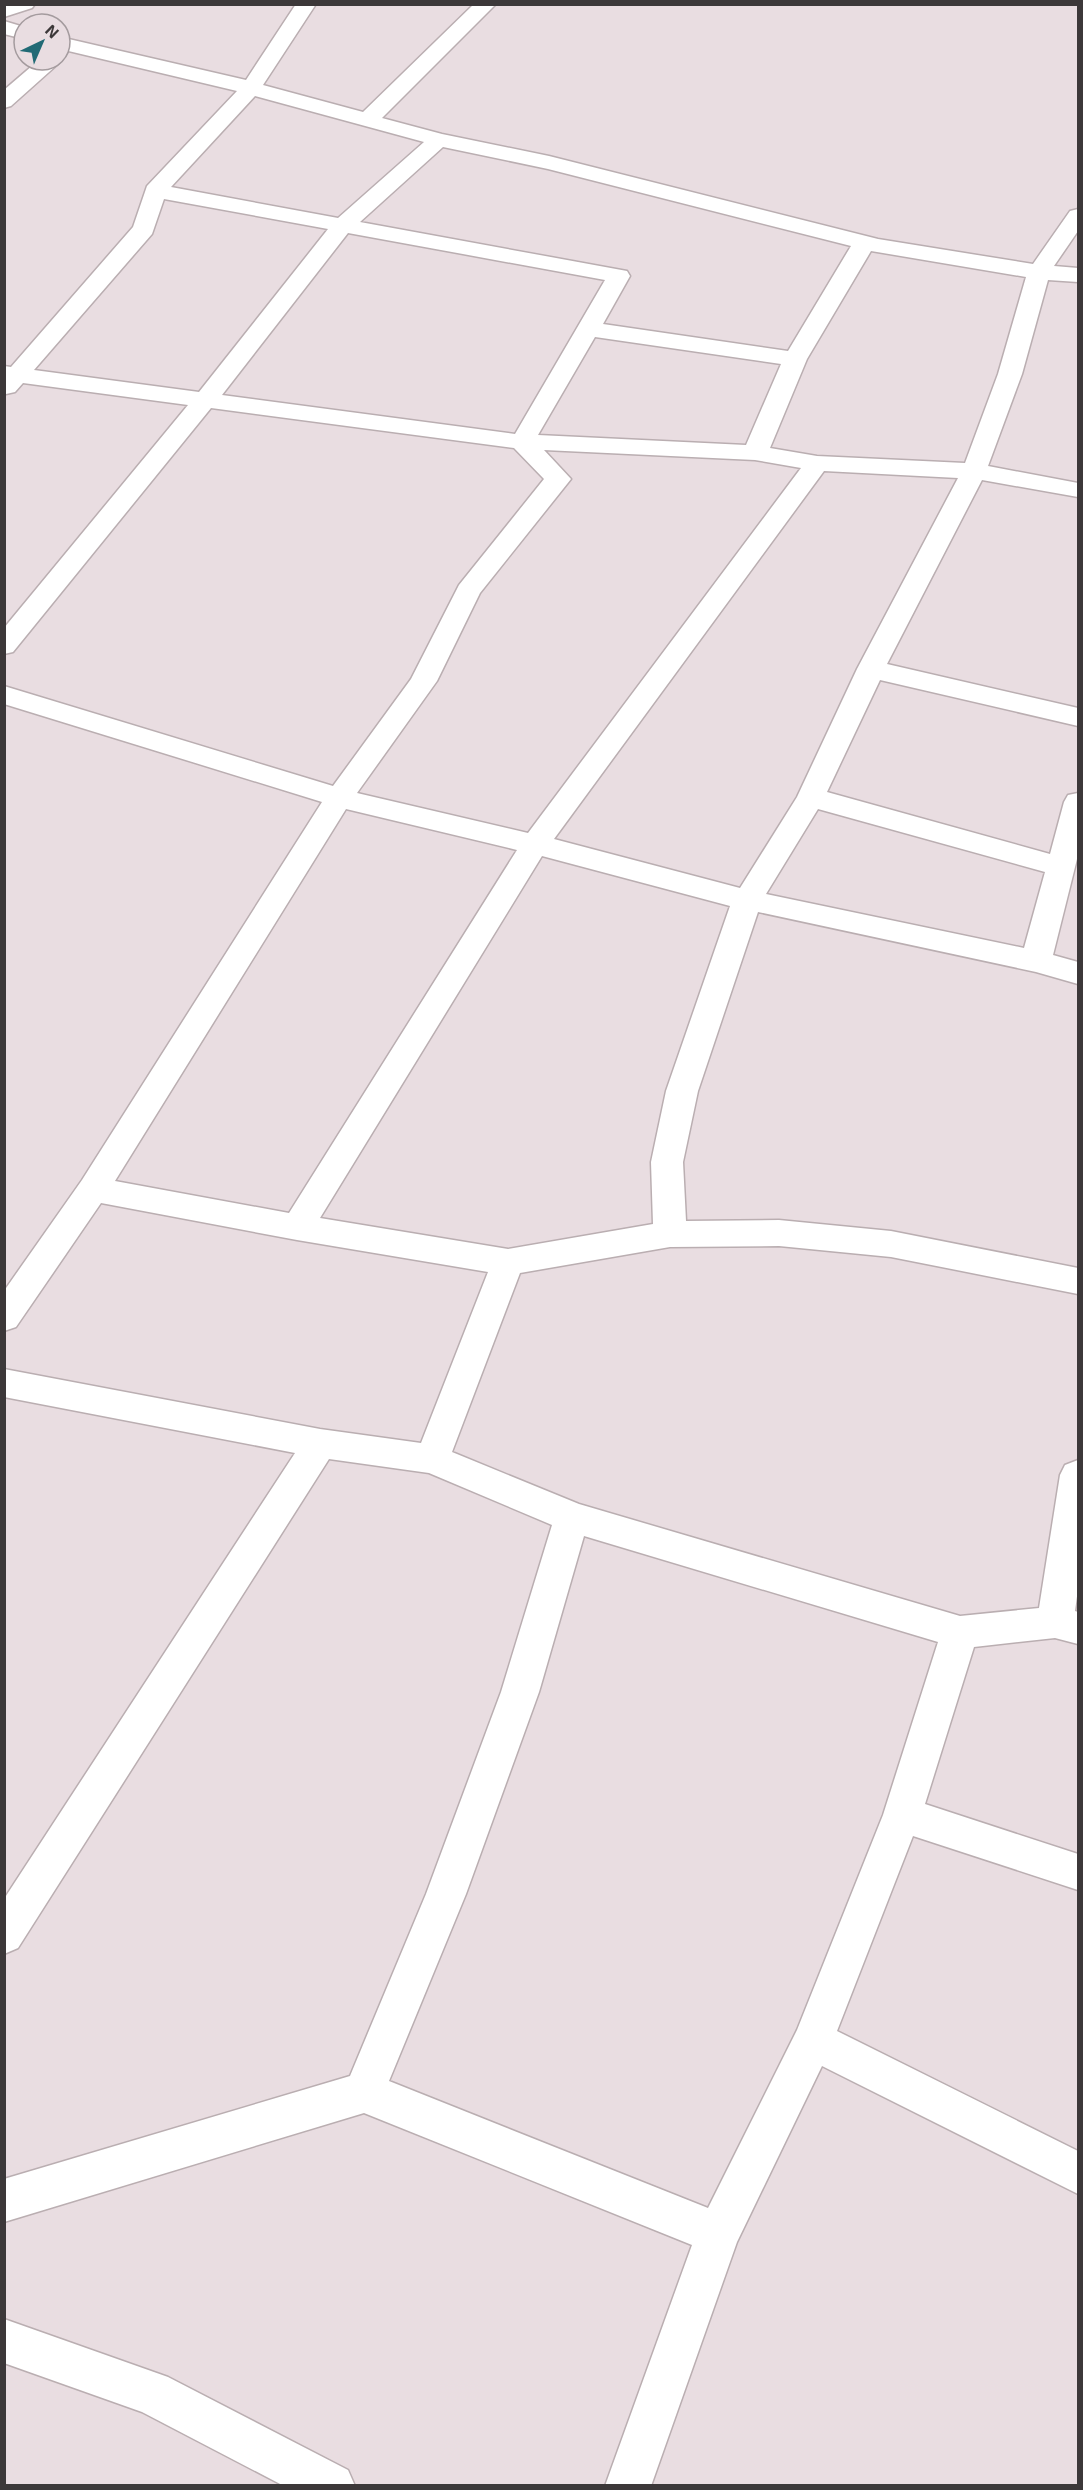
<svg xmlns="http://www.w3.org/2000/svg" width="1083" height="2490" font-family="'Exo 2',sans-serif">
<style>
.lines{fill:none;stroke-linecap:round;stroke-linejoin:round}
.minor-casing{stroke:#baaeb1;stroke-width:3}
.minor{fill:#fff;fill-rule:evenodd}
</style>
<rect width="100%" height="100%" fill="#e9dde1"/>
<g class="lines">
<g class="minor-casing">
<path id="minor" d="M 4,4 L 35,4 L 32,8 L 4,17 Z
M 296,4 L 316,4 L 263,85 L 363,112 L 474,4 L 496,4 L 382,118 L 442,134 L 549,156 L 878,239 L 1033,264 L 1070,211 L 1078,209 L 1078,231 L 1054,266 L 1078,268 L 1078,282 L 1048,280 L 1022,374 L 988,466 L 1078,483 L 1078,497 L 982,480 L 887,664 L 1078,708 L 1078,726 L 880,680 L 827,792 L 1050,854 L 1064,802 L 1068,795 L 1078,793 L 1078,855 L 1053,955 L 1078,962 L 1078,984 L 1036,972 L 758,912 L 698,1091 L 683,1162 L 686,1221 L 779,1220 L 891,1231 L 1078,1268 L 1078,1294 L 891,1257 L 779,1246 L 670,1247 L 520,1273 L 452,1452 L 579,1504 L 960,1616 L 1039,1608 L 1060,1475 L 1065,1465 L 1078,1460 L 1078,1589 L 1075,1611 L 1078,1612 L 1078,1644 L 1055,1638 L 974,1647 L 925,1804 L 1078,1854 L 1078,1890 L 913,1836 L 837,2031 L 1078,2151 L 1078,2194 L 822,2066 L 737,2242 L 651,2486 L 605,2486 L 692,2245 L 364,2113 L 4,2222 L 4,2179 L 350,2076 L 426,1894 L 501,1692 L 552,1525 L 429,1473 L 329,1459 L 18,1948 L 4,1954 L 4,1899 L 295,1453 L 4,1397 L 4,1369 L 320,1429 L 421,1443 L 488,1272 L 297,1240 L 101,1203 L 16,1327 L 4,1331 L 4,1291 L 82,1180 L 322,802 L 4,704 L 4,686 L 333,786 L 411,679 L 459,585 L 544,479 L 514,448 L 211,408 L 13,652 L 4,654 L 4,628 L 188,405 L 23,383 L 15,392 L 6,394 L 4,366 L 11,367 L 133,227 L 147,186 L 237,91 L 60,49 L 60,37 L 246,80 ZM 255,96 L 424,142 L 338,218 L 171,187 ZM 443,147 L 548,169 L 851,246 L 788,351 L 603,324 L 630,276 L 627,271 L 360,222 ZM 164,199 L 328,229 L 199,392 L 34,370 L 152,234 ZM 348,233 L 605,280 L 515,434 L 222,395 ZM 871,251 L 1026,277 L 998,374 L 965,463 L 817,456 L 770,448 L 807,359 ZM 595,337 L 781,364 L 746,445 L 538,435 ZM 544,450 L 755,460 L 801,468 L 528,833 L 357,793 L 437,681 L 480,593 L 571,479 ZM 824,471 L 958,478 L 857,669 L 797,797 L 740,888 L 554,839 ZM 346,809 L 517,850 L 289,1213 L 115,1181 ZM 818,809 L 1045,872 L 1024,948 L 766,894 ZM 542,856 L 730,906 L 666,1091 L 651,1162 L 653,1224 L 508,1249 L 320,1218 ZM 584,1536 L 938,1642 L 883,1815 L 797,2030 L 708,2208 L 389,2081 L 466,1894 L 539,1692 Z
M 4,21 L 24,27 L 24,39 L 4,34 Z
M 60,58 L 61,60 L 58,64 L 11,106 L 4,108 L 4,90 L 39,60 L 60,60 Z
M 4,2319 L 168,2377 L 348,2470 L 355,2486 L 284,2486 L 142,2412 L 4,2363 Z"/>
</g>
<use href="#minor" class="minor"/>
</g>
<rect width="1083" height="2490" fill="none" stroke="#3c3839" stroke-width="12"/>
<g transform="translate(42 42) rotate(44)"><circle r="28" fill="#e9dde1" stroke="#a49b9e" stroke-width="1.5"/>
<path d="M0-4.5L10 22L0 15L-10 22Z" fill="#216a75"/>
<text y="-9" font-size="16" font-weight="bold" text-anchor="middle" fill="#3c3839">N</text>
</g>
</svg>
